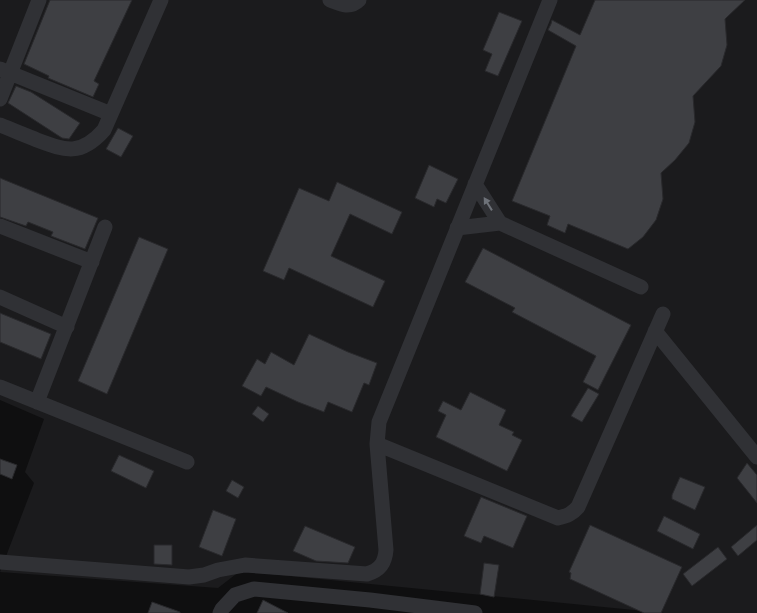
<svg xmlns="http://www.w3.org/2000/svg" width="757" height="613" font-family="Ubuntu,sans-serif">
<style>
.built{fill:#1b1b1d}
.building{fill:#3e3f43;stroke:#29292c}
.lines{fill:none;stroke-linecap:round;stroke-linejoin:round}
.minor{stroke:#303135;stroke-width:15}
.oneway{fill:#6e7279}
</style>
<rect width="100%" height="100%" fill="#0f0f10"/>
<path class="built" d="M 0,0 L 757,0 L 757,613 L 664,613 L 240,571 L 218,588 L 0,572 L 34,483 L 25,472 L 44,419 L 0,400 Z"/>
<path class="building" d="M 50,0 L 132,0 L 94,81 L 99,84 L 93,97 L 48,78 L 49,76 L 24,64 Z
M 595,0 L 745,0 L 725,19 L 727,45 L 721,66 L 693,96 L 695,122 L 689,143 L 675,160 L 661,173 L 663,199 L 656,220 L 643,237 L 628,249 L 568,224 L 565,233 L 547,225 L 550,216 L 512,201 L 576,46 L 548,30 L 551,24 L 552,20 L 580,35 Z
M 499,12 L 522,21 L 498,76 L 485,71 L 492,54 L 483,50 Z
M 16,86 L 31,92 L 80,123 L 69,139 L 62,138 L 8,103 Z
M 118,128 L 133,136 L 121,157 L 106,149 Z
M 429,165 L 458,179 L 446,203 L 437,199 L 434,207 L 415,198 Z
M 0,178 L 98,218 L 85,249 L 51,236 L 53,232 L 28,222 L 26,226 L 0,217 Z
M 337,182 L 402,212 L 392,234 L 350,214 L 331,256 L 385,281 L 373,307 L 289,268 L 284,280 L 263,271 L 299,188 L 329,201 Z
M 139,237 L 168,249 L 107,394 L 78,381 Z
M 483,248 L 631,325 L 598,390 L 583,382 L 596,356 L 512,312 L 515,308 L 465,282 Z
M 0,313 L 51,334 L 41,359 L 0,342 Z
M 309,334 L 348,352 L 377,363 L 369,385 L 364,383 L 352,412 L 328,402 L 324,412 L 298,402 L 266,387 L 261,396 L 242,386 L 257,359 L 265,364 L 271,352 L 294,365 Z
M 588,388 L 599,394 L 582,422 L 571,416 Z
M 470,392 L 506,410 L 499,425 L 514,432 L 512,435 L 522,440 L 507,471 L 436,437 L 446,415 L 438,411 L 443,401 L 461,410 Z
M 258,406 L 269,414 L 263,422 L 252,414 Z
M 119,455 L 154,471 L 146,488 L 111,471 Z
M 0,459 L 17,465 L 12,479 L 0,474 Z
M 747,463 L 757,475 L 757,503 L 737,478 Z
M 680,477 L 705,487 L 695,510 L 672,499 L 672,495 Z
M 232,480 L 244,487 L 238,498 L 226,491 Z
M 481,497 L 527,516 L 513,548 L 484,536 L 481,543 L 464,536 Z
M 213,510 L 236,519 L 222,556 L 199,547 Z
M 664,516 L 700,534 L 693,549 L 657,531 Z
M 590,525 L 682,567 L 661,613 L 644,613 L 570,579 L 571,573 L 569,572 Z
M 757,525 L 757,540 L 738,556 L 731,547 Z
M 305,526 L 355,547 L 348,563 L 316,561 L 293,551 Z
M 154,545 L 172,545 L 172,565 L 154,564 Z
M 718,547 L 727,559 L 692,586 L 683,574 Z
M 484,563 L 499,565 L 494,597 L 480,594 Z
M 263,600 L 288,613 L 257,613 Z
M 152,602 L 180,612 L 180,613 L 148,613 Z"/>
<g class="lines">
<path class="minor" d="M 330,0 C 340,4 350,9 359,0
M 0,69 L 111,114
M 0,99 L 39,0
M 0,125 C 12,130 25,135 37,140 C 66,151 81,156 104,130 L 161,0
M 475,184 L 500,223
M 0,226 L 92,262
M 457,228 L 500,223 L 641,287
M 0,297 L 67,327
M 655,331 L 757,457
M 0,387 L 187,462
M 37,402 L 105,227
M 377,444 L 558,518 C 567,516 572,514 578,507 L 663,314
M 0,562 L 189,577 L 204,575 L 218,570 L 245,565 L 367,574 C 380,570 385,563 386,550 L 377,444 L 379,422 L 550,0
M 220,613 L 222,609 L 235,595 L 254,589 L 370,600 L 475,613"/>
</g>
<defs><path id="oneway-solid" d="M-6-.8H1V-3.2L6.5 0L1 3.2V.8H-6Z" transform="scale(1.25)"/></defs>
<use class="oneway" href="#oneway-solid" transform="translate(488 204) rotate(-122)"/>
</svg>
